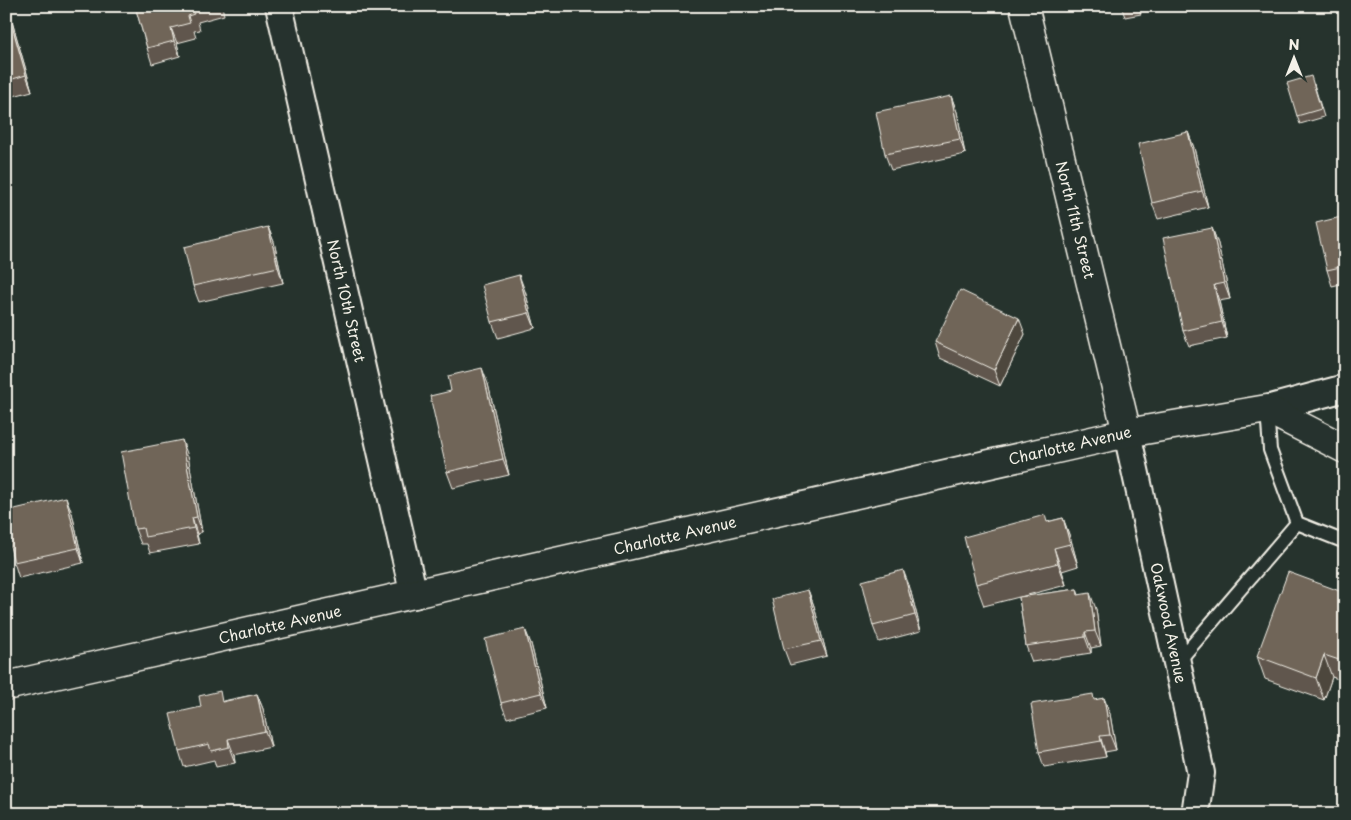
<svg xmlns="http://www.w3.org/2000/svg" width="1351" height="820" font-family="'Playpen Sans',sans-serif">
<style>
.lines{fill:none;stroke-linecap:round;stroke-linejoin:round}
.service-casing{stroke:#f4f1e8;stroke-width:16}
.minor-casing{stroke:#f4f1e8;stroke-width:30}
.tertiary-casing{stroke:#f4f1e8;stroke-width:31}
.service{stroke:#26332d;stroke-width:12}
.minor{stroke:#26332d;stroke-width:26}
.tertiary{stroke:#26332d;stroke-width:28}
.wall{fill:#60574d;stroke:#f4f1e8}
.shaded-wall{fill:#4e473e;stroke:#f4f1e8}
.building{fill:#706559;stroke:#f4f1e8}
.labels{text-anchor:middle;stroke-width:5;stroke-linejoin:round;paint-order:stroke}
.street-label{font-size:15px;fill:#f4f1e8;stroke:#26332d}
</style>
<rect width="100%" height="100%" fill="#26332d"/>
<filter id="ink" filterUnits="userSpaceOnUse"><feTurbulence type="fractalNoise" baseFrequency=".02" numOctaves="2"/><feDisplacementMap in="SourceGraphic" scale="10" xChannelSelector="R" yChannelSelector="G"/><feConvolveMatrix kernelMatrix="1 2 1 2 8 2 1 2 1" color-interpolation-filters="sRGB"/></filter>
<g filter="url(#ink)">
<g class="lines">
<g class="service-casing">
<path id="service" d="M 1297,523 L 1345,542
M 1177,663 L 1297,523 L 1270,450 L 1267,410"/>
</g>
<g class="minor-casing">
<path id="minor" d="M 279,6 L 414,595
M 1267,409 L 1345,388
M 1127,433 L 1201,773 L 1195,814"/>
</g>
<g class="tertiary-casing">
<path id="tertiary" d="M 1024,6 L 1127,433
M 6,686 L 1127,433 L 1267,409 L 1345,449"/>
</g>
<use href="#service" class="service"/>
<use href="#minor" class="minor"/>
<use href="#tertiary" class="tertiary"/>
</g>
<path class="wall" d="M 135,6 L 222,6 L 224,15 L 198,22 L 200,30 L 194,31 L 196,38 L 177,43 L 180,56 L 152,64 L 147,48 Z
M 1121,6 L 1139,6 L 1141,14 L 1125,17 Z
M 7,9 L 13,25 L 32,91 L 6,98 L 6,10 Z
M 1314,84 L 1324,117 L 1300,124 L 1297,116 Z
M 951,96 L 957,112 L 965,154 L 891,170 L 885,154 Z
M 1188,132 L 1194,148 L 1208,207 L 1158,219 L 1152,203 Z
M 1345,216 L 1345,283 L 1332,286 L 1327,270 Z
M 268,227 L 274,242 L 283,283 L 199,302 L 193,286 Z
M 1212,228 L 1218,244 L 1230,299 L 1219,301 L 1227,338 L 1189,346 L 1183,331 Z
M 525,291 L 535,328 L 498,338 L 492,322 Z
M 1025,334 L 1000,386 L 940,358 L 935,342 Z
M 488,384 L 509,475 L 453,488 L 447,472 Z
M 188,456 L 202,532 L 197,534 L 199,544 L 150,553 L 147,544 L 141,544 L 135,529 Z
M 72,513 L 83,563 L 19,578 L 14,562 Z
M 1063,518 L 1071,540 L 1078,566 L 1062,571 L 1066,585 L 1020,597 L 1077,589 L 1079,595 L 1096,609 L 1101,646 L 1091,648 L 1091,653 L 1032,662 L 1026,646 L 1019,597 L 984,606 L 976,584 L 1047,522 Z
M 909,585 L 921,631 L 879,642 L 873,626 Z
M 808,590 L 814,606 L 827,656 L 790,665 L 784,649 Z
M 1345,593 L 1345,681 L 1332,677 L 1324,700 L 1265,679 L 1257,656 Z
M 525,629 L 531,644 L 547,708 L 507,718 L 501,703 Z
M 257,694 L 263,709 L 271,747 L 234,755 L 235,763 L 216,767 L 214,760 L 184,767 L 179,751 L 223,701 Z
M 1104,698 L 1110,714 L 1116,750 L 1105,752 L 1106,757 L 1044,767 L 1039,752 L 1095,700 Z"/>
<path class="shaded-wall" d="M 7,9 L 13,25 L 32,91 L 26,75 Z
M 171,28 L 177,43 L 180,56 L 174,41 Z
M 951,96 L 957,112 L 965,154 L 960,139 Z
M 1188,132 L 1194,148 L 1208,207 L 1202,191 Z
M 268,227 L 274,242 L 283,283 L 278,267 Z
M 1212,228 L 1218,244 L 1230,299 L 1224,283 Z
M 519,275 L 525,291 L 535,328 L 529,313 Z
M 1214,285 L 1219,301 L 1227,338 L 1222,322 Z
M 1019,318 L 1025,334 L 1000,386 L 994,370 Z
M 482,368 L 488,384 L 509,475 L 503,459 Z
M 182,440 L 188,456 L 202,532 L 197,517 Z
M 66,497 L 72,513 L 83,563 L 78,548 Z
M 192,518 L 197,534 L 199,544 L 194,528 Z
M 1063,518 L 1071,540 L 1078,566 L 1070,544 Z
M 1054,548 L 1062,571 L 1066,585 L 1058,563 Z
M 903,570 L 909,585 L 921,631 L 915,615 Z
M 808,590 L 814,606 L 827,656 L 821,641 Z
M 1090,593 L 1096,609 L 1101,646 L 1095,631 Z
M 525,629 L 531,644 L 547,708 L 541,693 Z
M 1085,632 L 1091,648 L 1091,653 L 1085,637 Z
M 1324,655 L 1332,677 L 1324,700 L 1316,678 Z
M 257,694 L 263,709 L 271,747 L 265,731 Z
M 1104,698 L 1110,714 L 1116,750 L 1110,735 Z
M 1100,736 L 1105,752 L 1106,757 L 1101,741 Z
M 228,739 L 234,755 L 235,763 L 229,747 Z"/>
<path class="building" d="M 135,6 L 194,6 L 192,7 L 194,14 L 188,16 L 190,23 L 171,28 L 174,41 L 147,48 Z
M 7,9 L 26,75 L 6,81 L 6,10 Z
M 1311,76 L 1321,109 L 1297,116 L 1287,83 Z
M 951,96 L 960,139 L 885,154 L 876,112 Z
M 1188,132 L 1202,191 L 1152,203 L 1138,144 Z
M 1345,216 L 1345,266 L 1327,270 L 1316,223 Z
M 268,227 L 278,267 L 193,286 L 184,247 Z
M 1212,228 L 1224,283 L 1214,285 L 1222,322 L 1183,331 L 1163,238 Z
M 519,275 L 529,313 L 492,322 L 482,285 Z
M 960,290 L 1019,318 L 994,370 L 935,342 Z
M 482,368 L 503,459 L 447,472 L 430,396 L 451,391 L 448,376 Z
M 182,440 L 197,517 L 192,518 L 194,528 L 145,537 L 143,528 L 135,529 L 121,452 Z
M 66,497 L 78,548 L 14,562 L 6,531 L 6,511 Z
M 1045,515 L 1047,522 L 1063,518 L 1070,544 L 1054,548 L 1058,563 L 976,584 L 964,537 Z
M 903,570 L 915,615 L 873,626 L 862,581 Z
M 1288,572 L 1345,593 L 1345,662 L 1324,655 L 1316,678 L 1257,656 Z
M 1077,589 L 1078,595 L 1090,593 L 1095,631 L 1085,632 L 1085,637 L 1026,646 L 1019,597 Z
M 808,590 L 821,641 L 784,649 L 772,599 Z
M 525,629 L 541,693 L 501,703 L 485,639 Z
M 220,691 L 222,702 L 257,694 L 265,731 L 228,739 L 229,747 L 211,751 L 209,744 L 179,751 L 170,714 L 201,707 L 199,696 Z
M 1093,694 L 1094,700 L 1104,698 L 1110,735 L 1100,736 L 1101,741 L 1039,752 L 1031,704 Z"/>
</g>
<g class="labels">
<g class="street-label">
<text transform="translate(1075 220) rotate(76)" y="5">North 11th Street</text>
<text transform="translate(346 301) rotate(77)" y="5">North 10th Street</text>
<text transform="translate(1070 446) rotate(-13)" y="5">Charlotte Avenue</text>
<text transform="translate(675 536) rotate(-13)" y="5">Charlotte Avenue</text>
<text transform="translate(1168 623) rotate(78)" y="5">Oakwood Avenue</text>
<text transform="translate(280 625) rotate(-13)" y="5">Charlotte Avenue</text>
</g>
</g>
<rect width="1351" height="820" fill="none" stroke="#26332d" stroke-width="25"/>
<rect x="12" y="12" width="1326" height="795" fill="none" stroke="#f4f1e8" stroke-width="2" filter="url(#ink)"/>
<g transform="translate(1294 58)" stroke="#26332d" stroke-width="4" paint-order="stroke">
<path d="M0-4L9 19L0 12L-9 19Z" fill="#f4f1e8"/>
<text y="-8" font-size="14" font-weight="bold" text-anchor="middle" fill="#f4f1e8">N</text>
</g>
</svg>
